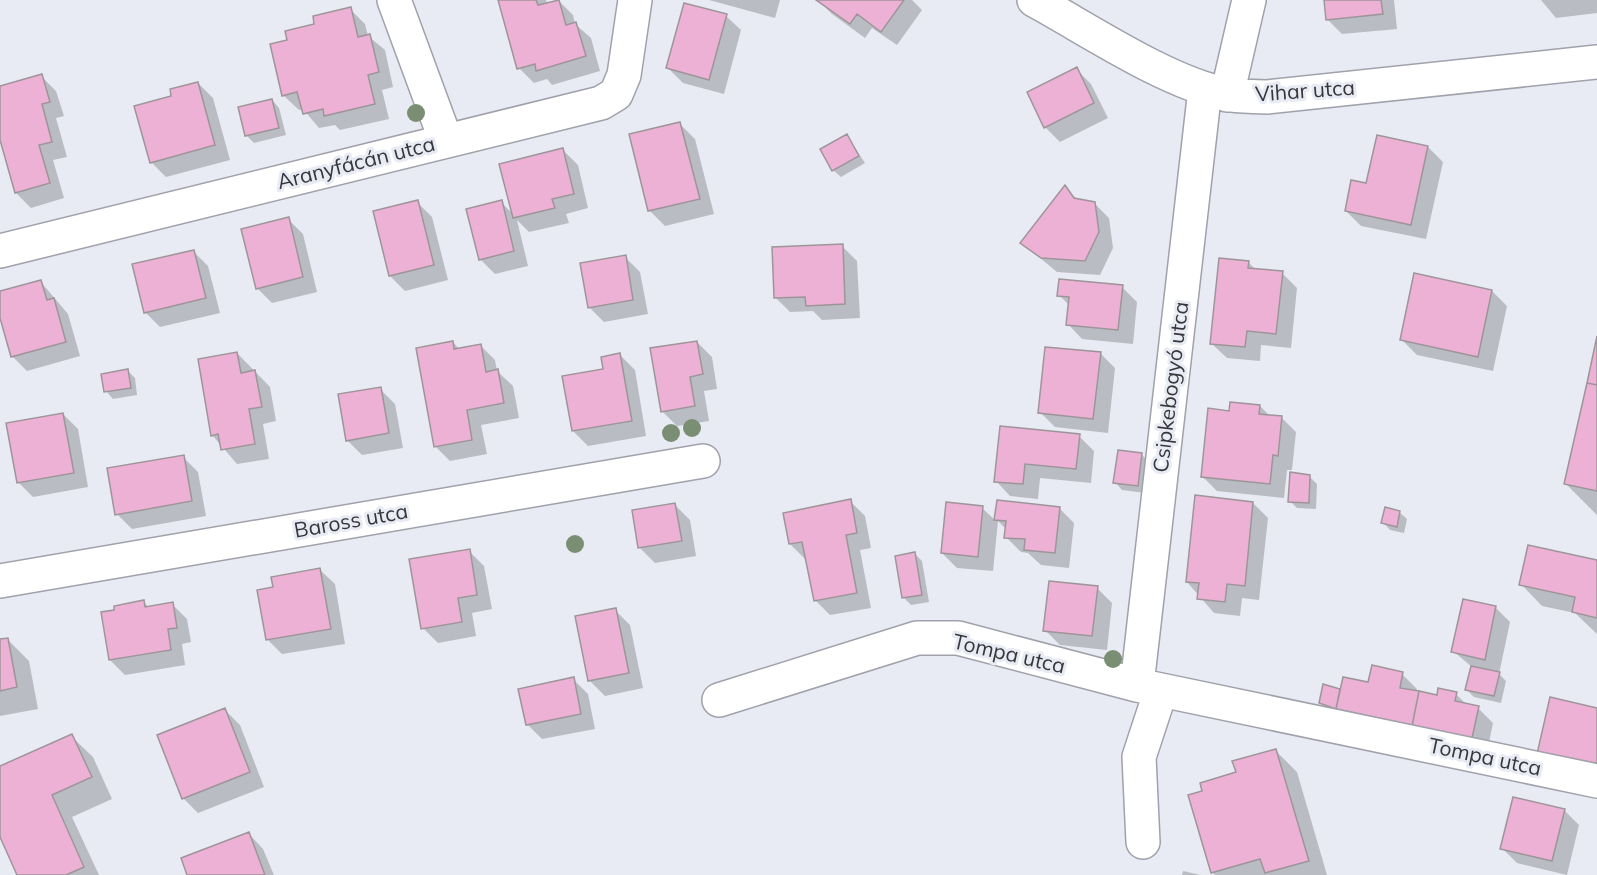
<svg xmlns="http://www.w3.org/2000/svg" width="1597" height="875" font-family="Mulish,sans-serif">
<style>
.shadow{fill:#0003}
.building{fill:#edb1d5;stroke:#9e959a;stroke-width:1.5}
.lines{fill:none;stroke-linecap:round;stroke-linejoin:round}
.minor-casing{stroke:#a0a1aa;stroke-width:36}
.minor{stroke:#fff;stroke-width:33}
.tree{fill:#7a8e73}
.labels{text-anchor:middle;stroke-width:6;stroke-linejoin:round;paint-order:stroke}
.street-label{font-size:21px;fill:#36373a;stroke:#e9ebf4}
</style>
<rect width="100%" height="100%" fill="#e9ebf4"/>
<path class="shadow" d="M 500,0 L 546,0 L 547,4 L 558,0 L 573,15 L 575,24 L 591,38 L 600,71 L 552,85 L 547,79 L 534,83 L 519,68 Z
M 709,0 L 780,0 L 775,18 Z
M 818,0 L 912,0 L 922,10 L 897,45 L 872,28 L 865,38 L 832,14 Z
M 1326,0 L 1394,0 L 1397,29 L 1342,34 L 1327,19 Z
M 1541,0 L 1597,0 L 1597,13 L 1556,18 Z
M 350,9 L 365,24 L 368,36 L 385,50 L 393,87 L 382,90 L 389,119 L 340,130 L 335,125 L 319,128 L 303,109 L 299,110 L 284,96 L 289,41 Z
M 726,16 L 741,30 L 724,94 L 683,83 L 668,68 Z
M 1076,69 L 1091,84 L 1108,118 L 1060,142 L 1045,127 Z
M 41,76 L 56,91 L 64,116 L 56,118 L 67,157 L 53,160 L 64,198 L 31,208 L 16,193 L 0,134 L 0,87 Z
M 198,83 L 213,98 L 230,160 L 166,177 L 151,162 L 173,97 Z
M 272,100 L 279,108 L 286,135 L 254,143 L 246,135 Z
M 680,124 L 695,139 L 714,214 L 665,226 L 650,211 L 631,135 Z
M 847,136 L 865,163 L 841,177 L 833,170 Z
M 1428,147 L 1443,162 L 1426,239 L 1361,226 L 1346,211 Z
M 563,150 L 578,165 L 588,208 L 566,214 L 569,223 L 529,232 L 517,220 L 528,266 L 495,274 L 480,259 L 501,202 L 514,215 Z
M 1065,188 L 1078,200 L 1094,203 L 1109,218 L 1113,248 L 1100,275 L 1057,272 L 1022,243 Z
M 417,202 L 432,217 L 448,280 L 405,291 L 390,276 Z
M 288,219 L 303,234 L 317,292 L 272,303 L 257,288 Z
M 842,246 L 857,261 L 860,318 L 822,320 L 813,311 L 790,312 L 775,297 Z
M 193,251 L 208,266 L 220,313 L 160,327 L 145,312 Z
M 625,257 L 640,272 L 648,314 L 604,322 L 589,307 Z
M 1248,262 L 1256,270 L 1282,273 L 1297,288 L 1291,348 L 1261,345 L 1260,361 L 1227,358 L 1212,344 Z
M 40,281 L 68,314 L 80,356 L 27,371 L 12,356 L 0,313 L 0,293 Z
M 1122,287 L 1137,302 L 1133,344 L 1082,339 L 1068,324 L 1070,306 L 1059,295 Z
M 1492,291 L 1507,306 L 1493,371 L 1417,355 L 1402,340 Z
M 453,342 L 459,349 L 480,345 L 495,360 L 497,371 L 513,386 L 519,418 L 481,425 L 487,454 L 450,461 L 435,446 Z
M 697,342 L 712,357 L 717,389 L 704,391 L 709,421 L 677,426 L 662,411 Z
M 1597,343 L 1597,515 L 1565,483 Z
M 237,353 L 270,387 L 276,421 L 263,424 L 269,459 L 237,464 L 212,435 Z
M 1100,353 L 1115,368 L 1108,433 L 1055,427 L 1040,412 Z
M 620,355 L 635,370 L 646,436 L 588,446 L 573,431 Z
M 128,371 L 135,378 L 137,395 L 113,399 L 106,391 Z
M 380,389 L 395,404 L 403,448 L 362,455 L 347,440 Z
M 1260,406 L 1270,416 L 1281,417 L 1296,432 L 1292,470 L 1287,470 L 1284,498 L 1217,491 L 1202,476 L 1230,412 Z
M 63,414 L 78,429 L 88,487 L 33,497 L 18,482 Z
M 1001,428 L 1079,436 L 1094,451 L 1091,483 L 1040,478 L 1038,499 L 1010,496 L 996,481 Z
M 1141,454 L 1149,462 L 1145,493 L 1122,490 L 1115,482 Z
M 183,457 L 198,472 L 206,516 L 132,529 L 117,514 Z
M 1310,477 L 1317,484 L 1316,509 L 1297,508 L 1290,501 Z
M 850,501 L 865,516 L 871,548 L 860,550 L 871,608 L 830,615 L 815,600 L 805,559 L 790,544 Z
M 998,502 L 1059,508 L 1074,523 L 1069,568 L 1041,565 L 1028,553 L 1021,552 L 1006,537 L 1007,530 L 998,521 L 993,571 L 957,568 L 942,553 L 982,508 L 996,521 Z
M 1253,503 L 1268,518 L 1259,600 L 1242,598 L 1240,616 L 1214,613 L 1187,582 Z
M 675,505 L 690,520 L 696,556 L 655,563 L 640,548 L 634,512 Z
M 1399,512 L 1407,519 L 1404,533 L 1390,530 L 1383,522 Z
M 469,551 L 484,566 L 492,609 L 472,613 L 476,636 L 438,643 L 423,628 Z
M 915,554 L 922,561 L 929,602 L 911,605 L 903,597 Z
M 1597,561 L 1597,634 L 1575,613 L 1542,606 L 1521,584 Z
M 320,570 L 335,584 L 345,644 L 282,654 L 267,639 L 275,589 Z
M 1097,588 L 1112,603 L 1107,650 L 1060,645 L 1045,630 Z
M 144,602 L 149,608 L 172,604 L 187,619 L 191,642 L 182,644 L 185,665 L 125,675 L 110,660 Z
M 1495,607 L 1510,622 L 1499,674 L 1506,681 L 1501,703 L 1474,697 L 1467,690 L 1472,667 L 1453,651 Z
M 615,610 L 630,625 L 643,688 L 605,696 L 590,681 L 577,617 Z
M 7,639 L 29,661 L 38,709 L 0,716 L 0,641 Z
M 1402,674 L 1417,689 L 1416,693 L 1438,697 L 1456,694 L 1468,706 L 1478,708 L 1493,723 L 1487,752 L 1328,709 L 1320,702 L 1340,691 Z
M 573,679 L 588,694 L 595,729 L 542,739 L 527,724 Z
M 225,710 L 240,725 L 264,787 L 198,813 L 183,798 Z
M 71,736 L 93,757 L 112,799 L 72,817 L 99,875 L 19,875 L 0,836 L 0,767 Z
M 1275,750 L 1297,772 L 1327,875 L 1215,875 L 1212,872 L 1204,792 Z
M 1564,810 L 1579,825 L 1567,875 L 1517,863 L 1502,848 Z
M 249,834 L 263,849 L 274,875 L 189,875 Z
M 1183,871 L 1201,875 L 1182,875 Z"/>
<path class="building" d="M 498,0 L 536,0 L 538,5 L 559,0 L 566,25 L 576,22 L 586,56 L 536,71 L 535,64 L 517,69 Z
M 816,0 L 904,0 L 881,32 L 857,14 L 850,24 Z
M 1324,0 L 1381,0 L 1383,14 L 1326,20 Z
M 684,3 L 727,14 L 709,80 L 666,68 Z
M 351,7 L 358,37 L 370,34 L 379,72 L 368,75 L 375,104 L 324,116 L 323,109 L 303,114 L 297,92 L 282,96 L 270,44 L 287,40 L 285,31 L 314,24 L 313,16 Z
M 1077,67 L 1094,103 L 1044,128 L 1027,92 Z
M 42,74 L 50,102 L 42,104 L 52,142 L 39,145 L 50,183 L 15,193 L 0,140 L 0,86 Z
M 198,82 L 215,145 L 150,163 L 134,106 L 171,96 L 170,89 Z
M 272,99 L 279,128 L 245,136 L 238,107 Z
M 680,122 L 700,199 L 648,211 L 629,134 Z
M 847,134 L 859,156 L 832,171 L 820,149 Z
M 1377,135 L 1428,146 L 1411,225 L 1345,211 L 1351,180 L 1366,183 Z
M 563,148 L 574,194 L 552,199 L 555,208 L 513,218 L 499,164 Z
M 1065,185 L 1074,198 L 1095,202 L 1099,232 L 1085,261 L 1041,258 L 1020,243 Z
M 418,200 L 434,265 L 389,276 L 373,211 Z
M 502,200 L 514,251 L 479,260 L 466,209 Z
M 289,217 L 303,277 L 256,289 L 241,229 Z
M 843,244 L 845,304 L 806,306 L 805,297 L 774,298 L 772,247 Z
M 194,250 L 206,298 L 144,313 L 132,264 Z
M 626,255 L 633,300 L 588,308 L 580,263 Z
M 1219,258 L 1249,261 L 1248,268 L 1283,271 L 1276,334 L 1247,331 L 1245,347 L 1210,344 Z
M 1414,273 L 1492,290 L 1478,357 L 1400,340 Z
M 1059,279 L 1123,285 L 1118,330 L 1066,325 L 1069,297 L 1057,296 Z
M 41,280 L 47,300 L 54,298 L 66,342 L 11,357 L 0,318 L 0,291 Z
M 1597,336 L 1597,385 L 1587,383 Z
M 453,341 L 454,349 L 481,344 L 486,372 L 498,369 L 504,403 L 467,410 L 472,440 L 434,447 L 416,348 Z
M 697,341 L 703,374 L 690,377 L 695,406 L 661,412 L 650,348 Z
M 1045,347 L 1101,352 L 1093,419 L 1038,413 Z
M 237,352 L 241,373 L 255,370 L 262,407 L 249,409 L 255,444 L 221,450 L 218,434 L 211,436 L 198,359 Z
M 620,353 L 632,421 L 572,431 L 562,376 L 603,369 L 601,357 Z
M 128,369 L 131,388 L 104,392 L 101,374 Z
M 1587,383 L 1597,385 L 1597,491 L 1564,484 Z
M 381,387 L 389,433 L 346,441 L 338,394 Z
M 1230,402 L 1260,405 L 1259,414 L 1282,416 L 1278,456 L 1273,455 L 1270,484 L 1201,477 L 1208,408 L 1229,411 Z
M 63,413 L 74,473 L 17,483 L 6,423 Z
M 1000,426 L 1080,434 L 1076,469 L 1025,464 L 1023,484 L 994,482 Z
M 1118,450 L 1142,453 L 1138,486 L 1113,483 Z
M 184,455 L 192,501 L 115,515 L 107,468 Z
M 1290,472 L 1310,475 L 1309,503 L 1288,502 Z
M 1195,495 L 1253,502 L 1245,586 L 1227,584 L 1225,602 L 1197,599 L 1199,583 L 1186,582 Z
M 851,499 L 857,533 L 846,535 L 857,593 L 814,601 L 802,542 L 789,544 L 783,513 Z
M 997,500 L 1060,507 L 1055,553 L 1024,550 L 1025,539 L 1004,538 L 1006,521 L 994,520 Z
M 946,502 L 983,506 L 978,557 L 941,553 Z
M 675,503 L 682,541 L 638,548 L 632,510 Z
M 1385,507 L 1400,511 L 1397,527 L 1381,523 Z
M 1528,545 L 1597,560 L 1597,618 L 1572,612 L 1575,597 L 1519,585 Z
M 470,549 L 477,595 L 458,598 L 462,622 L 421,629 L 409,559 Z
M 915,552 L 922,595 L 902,598 L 895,556 Z
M 320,568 L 331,629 L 266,640 L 257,590 L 273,587 L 271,577 Z
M 1049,581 L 1098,586 L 1092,636 L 1043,631 Z
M 1463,599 L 1496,606 L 1485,660 L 1451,652 Z
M 144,600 L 145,607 L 173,602 L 177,628 L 168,629 L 171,650 L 109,660 L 101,612 L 114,610 L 114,606 Z
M 616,608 L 629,673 L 588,681 L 575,616 Z
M 8,638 L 17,687 L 0,691 L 0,639 Z
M 1372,665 L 1403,672 L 1400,688 L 1419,691 L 1412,726 L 1336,709 L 1343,677 L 1368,682 Z
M 1471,666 L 1500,672 L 1494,696 L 1465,690 Z
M 574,677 L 581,714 L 526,725 L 518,689 Z
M 1323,684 L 1340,689 L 1336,709 L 1319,703 Z
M 1438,688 L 1457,692 L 1455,701 L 1479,706 L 1472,738 L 1412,726 L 1419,691 L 1437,695 Z
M 1550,697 L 1597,708 L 1597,767 L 1537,754 Z
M 225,708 L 250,772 L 182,799 L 157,735 Z
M 72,734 L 92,777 L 52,795 L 84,867 L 66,875 L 17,875 L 0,837 L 0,766 Z
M 1276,749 L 1309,861 L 1265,873 L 1260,859 L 1211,873 L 1188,795 L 1202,791 L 1200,783 L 1236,772 L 1232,761 Z
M 1513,797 L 1565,809 L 1552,861 L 1500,849 Z
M 249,832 L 265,875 L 187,875 L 181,858 Z"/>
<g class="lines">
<g class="minor-casing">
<path id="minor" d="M 394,0 L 446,141
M 1034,0 C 1089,30 1166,82 1225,94 C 1238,97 1253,96 1267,97 L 1597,62
M 1227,95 L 1249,0
M 0,251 L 601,103 L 616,94 L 624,75 L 635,0
M 0,581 L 703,461
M 1137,685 L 1205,89
M 719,700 L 917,638 L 958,638 L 1137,685 L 1597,781
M 1143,842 L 1139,757 L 1161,690"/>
</g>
<use href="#minor" class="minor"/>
</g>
<g class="tree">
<circle cx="416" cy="113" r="9"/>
<circle cx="692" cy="428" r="9"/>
<circle cx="671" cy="433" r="9"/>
<circle cx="575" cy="544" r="9"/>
<circle cx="1113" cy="659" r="9"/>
</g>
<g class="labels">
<g class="street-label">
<text transform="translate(1305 91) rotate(-4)" y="7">Vihar utca</text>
<text transform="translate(356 163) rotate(-14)" y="7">Aranyfácán utca</text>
<text transform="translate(1171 387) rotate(-83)" y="7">Csipkebogyó utca</text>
<text transform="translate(351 521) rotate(-10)" y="7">Baross utca</text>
<text transform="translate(1009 654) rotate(13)" y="7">Tompa utca</text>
<text transform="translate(1485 757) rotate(12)" y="7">Tompa utca</text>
</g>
</g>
</svg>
